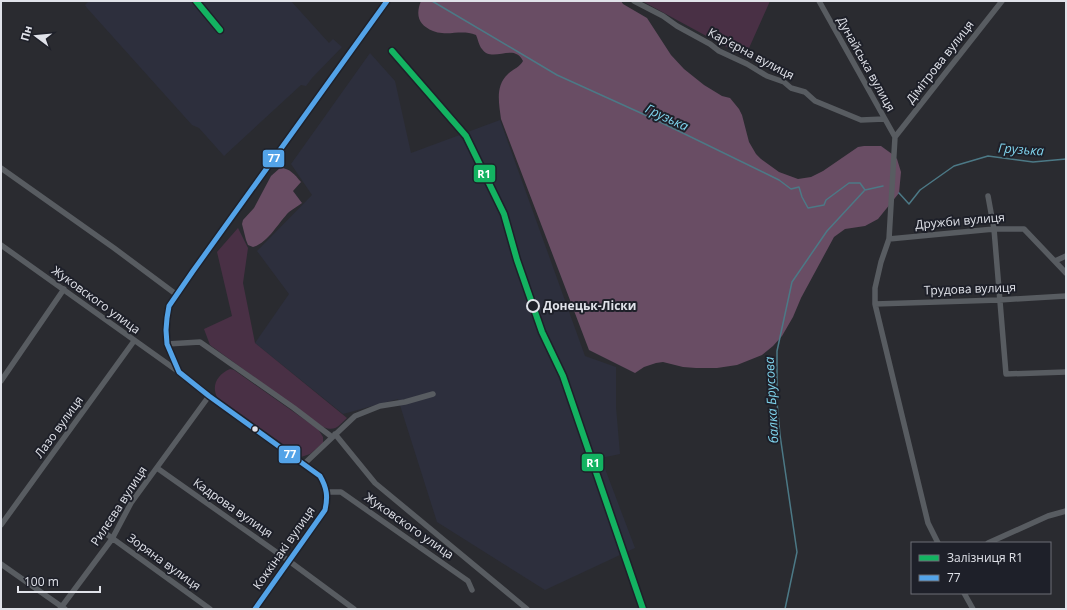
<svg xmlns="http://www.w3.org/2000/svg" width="1067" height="610" font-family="'Open Sans',sans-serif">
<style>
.built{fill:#2d2f3d}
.green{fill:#493045}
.forest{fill:#694d64}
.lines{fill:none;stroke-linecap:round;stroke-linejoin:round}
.stream{stroke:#4c7986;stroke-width:1.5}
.minor{stroke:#585c61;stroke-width:5.5}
.tertiary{stroke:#585c61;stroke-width:7}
.bus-1-casing{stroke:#1e2029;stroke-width:8}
.bus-1{stroke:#53a3e8;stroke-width:5}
.rail-1-casing{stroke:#1e2029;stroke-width:9}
.rail-1{stroke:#13b361;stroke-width:6}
.stop-dot{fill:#1e2029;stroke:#e0e2e9;stroke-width:2}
.bus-dot{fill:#e0e2e9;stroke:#1e2029;stroke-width:1.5}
.labels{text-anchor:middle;stroke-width:4;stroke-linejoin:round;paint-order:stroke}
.street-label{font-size:12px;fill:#e0e2e9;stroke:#1e2029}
.stop-label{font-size:12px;font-weight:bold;fill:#e0e2e9;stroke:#1e2029;text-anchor:start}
.water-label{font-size:13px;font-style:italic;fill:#7fd3ec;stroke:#1e2029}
.line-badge{stroke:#1e2029;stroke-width:1.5}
.badge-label{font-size:11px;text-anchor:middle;font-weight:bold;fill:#fff}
</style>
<rect width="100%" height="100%" fill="#2a2b30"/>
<path class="built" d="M 89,1 L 291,1 L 329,43 L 333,39 L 342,47 L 312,78 L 306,86 L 301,85 L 224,156 L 199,128 L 192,125 L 87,8 L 85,5 Z
M 370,53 L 395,81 L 411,153 L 500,120 L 585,356 L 616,367 L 616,407 L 620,454 L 601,458 L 635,548 L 545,590 L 437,522 L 398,399 L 343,414 L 255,343 L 289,294 L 257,251 L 312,195 L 291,164 Z"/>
<path class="green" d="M 642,1 L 770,1 L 745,57 Z
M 238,228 L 248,248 L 243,283 L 255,343 L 347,418 C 338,426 336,432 323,427 L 210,345 L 204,329 L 232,316 L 217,252 Z
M 230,369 L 234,370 L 318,429 L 323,437 L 323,443 L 310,454 L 301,457 L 217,397 C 211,385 218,374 230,369 Z"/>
<path class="forest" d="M 421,1 L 621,1 L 623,4 L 647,18 L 671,55 L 684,69 L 704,85 L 722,96 L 730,98 L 739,109 L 742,115 L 749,142 L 756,154 L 761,159 L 779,172 L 798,179 L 811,177 L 823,171 L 858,147 L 864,146 L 881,146 L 892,154 L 897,159 L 901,172 L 899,193 L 878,219 L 865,226 L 845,229 L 834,237 L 801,298 L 793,317 L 782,336 L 773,346 L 762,355 L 737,365 L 717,368 L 696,368 L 683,367 L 663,362 L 656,363 L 644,367 L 635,373 L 589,350 L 501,119 C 499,103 495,86 508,74 C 513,69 520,67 523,61 C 514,42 492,64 482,49 C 479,46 478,39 476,35 C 464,30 454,34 442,33 C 439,33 436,32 433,31 C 419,25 415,16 421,1 Z
M 280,168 C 290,168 295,175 301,182 L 293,191 L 302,203 C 298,206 293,209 289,212 C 278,223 268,243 253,247 L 248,245 L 246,240 L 242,224 L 243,220 L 254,208 L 271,176 Z"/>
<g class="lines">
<path class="stream" d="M 432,1 L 557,75 L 654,119 L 779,180 L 791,189 L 799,187 L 802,197 L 808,208 L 824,205 L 826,200 L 849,183 L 860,183 L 865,190 L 883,186
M 899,193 L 909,204 L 920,190 L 954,166 L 988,156 L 1033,162 L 1066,159
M 785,609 L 797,552 L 780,435 L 777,402 L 777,351 L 792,282 L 827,231 L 864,191"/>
<path class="minor" d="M 634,1 L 663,16 L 677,26 L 710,44 L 719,51 L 747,64 L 767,76 L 784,82 L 791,88 L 805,92 L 815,101 L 861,120 L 884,119
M 819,1 L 895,137
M 895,137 L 889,239 L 881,262 L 875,288 L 875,304 L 928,523 L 938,543
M 895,137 L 1002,1
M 1,168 L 114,248 L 177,295
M 988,196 L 994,229 L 1006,374 L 1066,372
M 889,239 L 994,229 L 1024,229 L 1066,273
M 1,245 L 179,372
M 1055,261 L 1066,256
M 875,304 L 999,300 L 1066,296
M 167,344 L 200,342 L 294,408 L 332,437
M 1,381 L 64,289
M 335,434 L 375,483 L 527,609
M 304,464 L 355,416 L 380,406 L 405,402 L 433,394
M 157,468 L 289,561 L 354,609
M 327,492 L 341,492 L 468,581 L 472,590
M 1,525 L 134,341
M 105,533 L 210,609
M 988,543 L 1048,516 L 1066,511
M 1,564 L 65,609
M 964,593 L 973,609
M 60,609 L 112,539 L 131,503 L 209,396"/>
<path class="tertiary" d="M 255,609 L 325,510 C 328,497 327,488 320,476 L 209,396 L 179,372 L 167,344 L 166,330 L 167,318 L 169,306 L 193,271 L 387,1"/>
<g class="bus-1-casing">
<path id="bus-1" d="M 255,609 L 325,510 C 328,497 327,488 320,476 L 209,396 L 179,372 L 167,344 L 166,330 L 167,318 L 169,306 L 193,271 L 387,1"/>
</g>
<use href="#bus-1" class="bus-1"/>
<g class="rail-1-casing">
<path id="rail-1" d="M 196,1 L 220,30
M 392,51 L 466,136 L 504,214 L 517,260 L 542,332 L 563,376 L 643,609"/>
</g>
<use href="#rail-1" class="rail-1"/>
</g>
<circle class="stop-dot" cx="533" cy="306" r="6"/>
<circle class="bus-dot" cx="255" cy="429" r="3.5"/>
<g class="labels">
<g class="street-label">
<text transform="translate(751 54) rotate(28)" y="4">Кар’єрна вулиця</text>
<text transform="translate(940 62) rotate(-52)" y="4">Дімітрова вулиця</text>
<text transform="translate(866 64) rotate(61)" y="4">Дунайська вулиця</text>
<text transform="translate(960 221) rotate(-5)" y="4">Дружби вулиця</text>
<text transform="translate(970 289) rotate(-2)" y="4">Трудова вулиця</text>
<text transform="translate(96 300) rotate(36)" y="4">Жуковского улица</text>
<text transform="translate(59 427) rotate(-54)" y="4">Лазо вулиця</text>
<text transform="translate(119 506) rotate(-57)" y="4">Рилєєва вулиця</text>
<text transform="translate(233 508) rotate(35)" y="4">Кадрова вулиця</text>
<text transform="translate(409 526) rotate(35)" y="4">Жуковского улица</text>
<text transform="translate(284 548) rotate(-55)" y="4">Коккінакі вулиця</text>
<text transform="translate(164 562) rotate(36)" y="4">Зоряна вулиця</text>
</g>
<g class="stop-label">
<text x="543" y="310">Донецьк-Ліски</text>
</g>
<g class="water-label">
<text transform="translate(667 117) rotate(25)" y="5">Грузька</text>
<text transform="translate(1021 149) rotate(4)" y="5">Грузька</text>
<text transform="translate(771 400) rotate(-93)" y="5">балка Брусова</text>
</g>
</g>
<g class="line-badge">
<rect x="262" y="149" width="23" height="19" rx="4" fill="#53a3e8"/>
<rect x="473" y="164" width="23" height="19" rx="4" fill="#13b361"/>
<rect x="278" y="445" width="23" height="19" rx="4" fill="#53a3e8"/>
<rect x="581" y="453" width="23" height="19" rx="4" fill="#13b361"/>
</g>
<g class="badge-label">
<text x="274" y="162">77</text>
<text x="484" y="178">R1</text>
<text x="290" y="458">77</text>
<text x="593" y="467">R1</text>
</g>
<rect width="1067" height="610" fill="none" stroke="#e0e2e9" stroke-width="4"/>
<rect x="911" y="542" width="140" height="52" fill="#1e2029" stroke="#6c6e76"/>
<rect x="919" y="555" width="20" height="6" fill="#13b361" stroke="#6c6e76"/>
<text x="947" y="562" font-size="12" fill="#e0e2e9">Залізниця R1</text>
<rect x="919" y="575" width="20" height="6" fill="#53a3e8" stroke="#6c6e76"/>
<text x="947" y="582" font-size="12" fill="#e0e2e9">77</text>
<g transform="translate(36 36) rotate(286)" stroke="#1e2029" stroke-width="3" paint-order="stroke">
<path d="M0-3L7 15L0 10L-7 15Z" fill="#e0e2e9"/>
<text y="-6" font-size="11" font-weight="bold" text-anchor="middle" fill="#e0e2e9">Пн</text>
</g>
<path d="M18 586v6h82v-6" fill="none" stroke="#e0e2e9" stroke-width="2"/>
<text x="24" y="586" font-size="12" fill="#e0e2e9" stroke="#1e2029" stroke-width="3" paint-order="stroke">100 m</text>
</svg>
